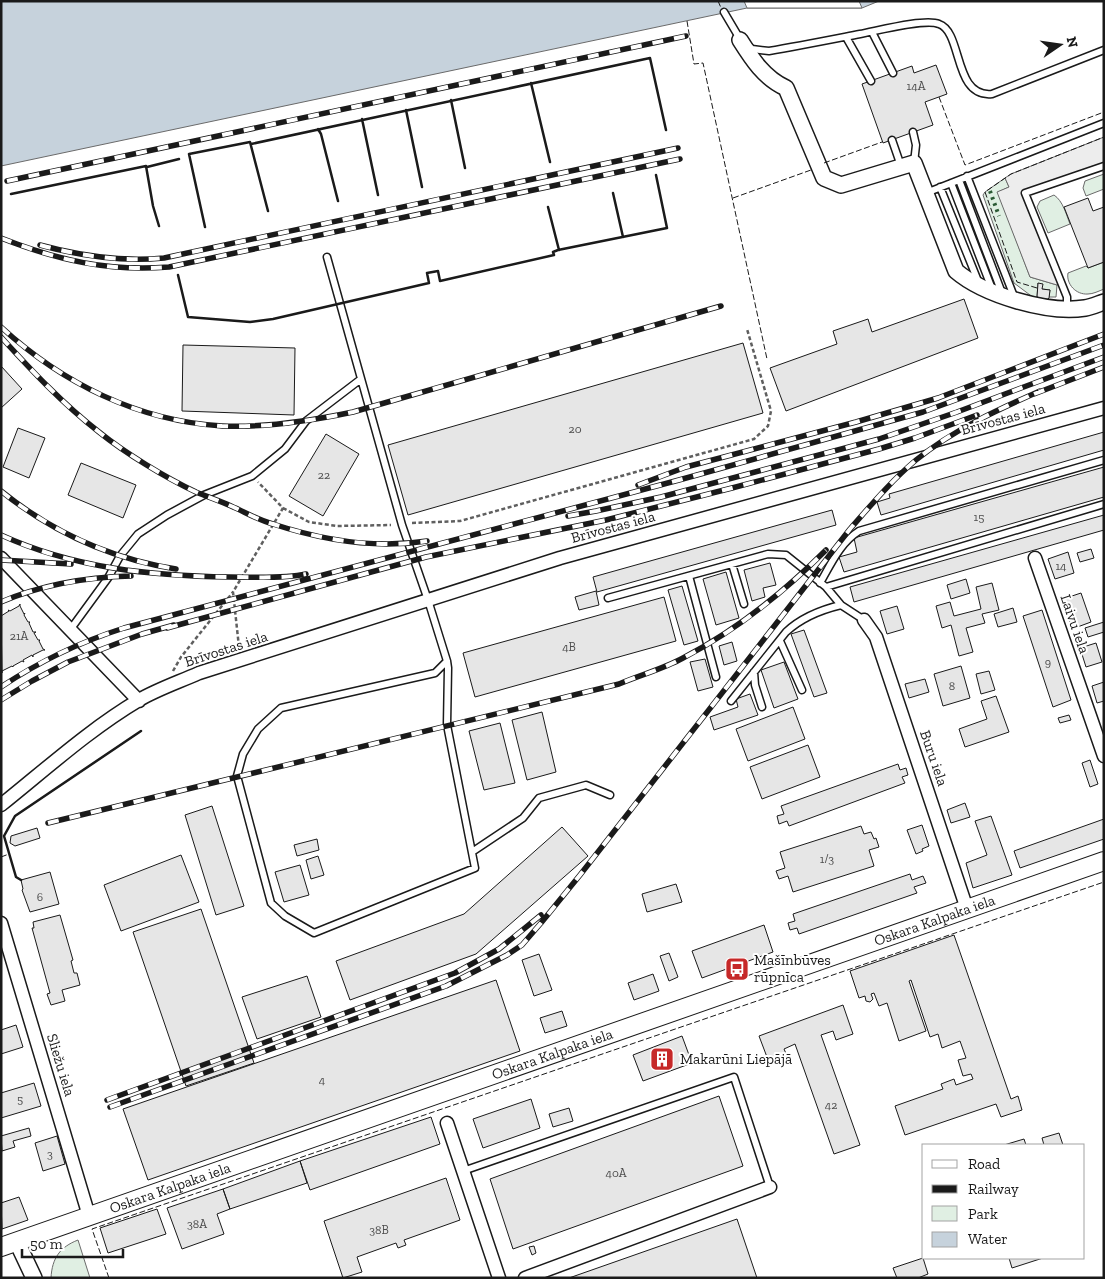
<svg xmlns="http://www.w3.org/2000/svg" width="1105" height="1279" font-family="'Zilla Slab',serif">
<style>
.green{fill:#e0efe3;stroke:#6a6a6a}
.parking{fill:#ededed;stroke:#6a6a6a}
.water{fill:#c6d2dc;stroke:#6a6a6a}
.pier{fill:#fff;stroke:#6a6a6a}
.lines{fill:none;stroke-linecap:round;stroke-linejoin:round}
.ferry{stroke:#1a1a1a;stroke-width:1;stroke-dasharray:6 5;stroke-linecap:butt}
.building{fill:#e6e6e6;stroke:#1a1a1a}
.service-casing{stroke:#1a1a1a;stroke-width:9}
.minor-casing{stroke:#1a1a1a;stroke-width:15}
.tertiary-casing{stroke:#1a1a1a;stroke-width:18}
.secondary-casing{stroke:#1a1a1a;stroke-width:20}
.path{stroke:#5f5f5f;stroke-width:2.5;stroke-dasharray:4 2.5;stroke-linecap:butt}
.service{stroke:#fff;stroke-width:6}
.minor{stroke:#fff;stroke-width:12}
.tertiary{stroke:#fff;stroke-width:15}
.secondary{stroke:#fff;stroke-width:18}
.rail-casing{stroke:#1a1a1a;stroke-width:5.5}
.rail{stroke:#fff;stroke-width:4;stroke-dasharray:11;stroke-linecap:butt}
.hedge{stroke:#2b5a34;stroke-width:4;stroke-dasharray:2.5 4;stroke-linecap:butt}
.fence{stroke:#1a1a1a;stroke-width:1;stroke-dasharray:6 2.5;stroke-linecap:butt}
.wall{stroke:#1a1a1a;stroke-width:2.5}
.labels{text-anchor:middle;stroke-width:4;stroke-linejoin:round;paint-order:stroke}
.number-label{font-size:12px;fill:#4d4d4d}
.street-label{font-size:15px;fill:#1a1a1a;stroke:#fff}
.poi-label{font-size:15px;fill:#1a1a1a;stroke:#fff;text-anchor:start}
</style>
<rect width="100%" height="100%" fill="#fff"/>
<path class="green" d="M 1104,174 L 1104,189 L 1086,196 L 1083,188 L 1085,181 Z
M 1005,178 L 1009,187 L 998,192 L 1030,277 L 1057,285 L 1056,297 L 1049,297 L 1050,290 L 1042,289 L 1038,283 L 1037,297 L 1034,298 L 1014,283 L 983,195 L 985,192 Z
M 1054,195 C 1063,201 1066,214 1070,224 L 1048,233 L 1037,207 L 1040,201 Z
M 1104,262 L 1104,289 C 1099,291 1093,294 1088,294 C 1076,295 1066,284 1068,273 L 1086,266 L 1088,268 Z
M 78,1240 L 90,1278 L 51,1278 C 52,1258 60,1247 78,1240 Z"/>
<path class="parking" d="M 1104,137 L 1104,166 L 1025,193 L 1061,283 L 1057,285 L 1030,277 L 997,192 L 1009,187 L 1005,178 L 1011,174 Z"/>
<path class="water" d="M 1,1 L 879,1 L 862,8 L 747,8 L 1,166 Z"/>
<path class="pier" d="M 744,1 L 859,1 L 862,8 L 747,8 Z"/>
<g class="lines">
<path class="ferry" d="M 718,1 L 722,10"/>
</g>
<path class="building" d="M 936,65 L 947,94 L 925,102 L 933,125 L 883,143 L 862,84 L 912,66 L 914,73 Z
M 1088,198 L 1093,211 L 1104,207 L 1104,262 L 1088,268 L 1064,207 Z
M 1038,283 L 1043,284 L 1042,289 L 1050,290 L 1049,298 L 1047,300 L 1037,297 Z
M 964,299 L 978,338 L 786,411 L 770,368 L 837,344 L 833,331 L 868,319 L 872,332 Z
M 743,343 L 763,413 L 408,515 L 388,445 Z
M 183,345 L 295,348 L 294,415 L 182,411 Z
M 1,366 L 22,389 L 1,408 Z
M 18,428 L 45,438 L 29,478 L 3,467 Z
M 1104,432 L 1104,450 L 881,515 L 877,502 L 890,498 L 889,494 Z
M 326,434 L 359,454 L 323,516 L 289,496 Z
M 81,463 L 136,485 L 123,518 L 68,495 Z
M 1104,467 L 1104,497 L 844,572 L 839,557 L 857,552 L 854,538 Z
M 832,510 L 836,525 L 597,592 L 593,577 Z
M 1104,515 L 1104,530 L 854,602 L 850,587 Z
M 1091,549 L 1094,558 L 1080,562 L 1077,553 Z
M 1068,552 L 1074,573 L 1055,579 L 1048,559 Z
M 770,563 L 776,585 L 763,588 L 765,597 L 752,601 L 744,570 Z
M 726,572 L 739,618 L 716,625 L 703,579 Z
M 966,579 L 970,593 L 951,599 L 947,585 Z
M 992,583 L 999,610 L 982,614 L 985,623 L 966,628 L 973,652 L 959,656 L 951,625 L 942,628 L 936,606 L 950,602 L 954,616 L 981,609 L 976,587 Z
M 682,586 L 698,641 L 684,645 L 668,590 Z
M 596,591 L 599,605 L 579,610 L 575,597 Z
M 1081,593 L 1091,622 L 1072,629 L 1063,599 Z
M 664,597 L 676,641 L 475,697 L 463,653 Z
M 20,604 L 20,606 L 24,614 L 25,613 L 24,615 L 28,622 L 30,622 L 29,623 L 33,632 L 36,632 L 34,633 L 38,640 L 40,640 L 39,641 L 43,649 L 45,650 L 43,650 L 33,655 L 33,657 L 32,655 L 23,660 L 24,662 L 22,661 L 13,666 L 13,667 L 12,666 L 2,671 L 2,673 L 1,616 L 9,611 L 8,610 L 10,611 L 19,606 Z
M 897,606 L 904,629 L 887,634 L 880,611 Z
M 1013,608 L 1017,622 L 998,627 L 994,614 Z
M 1042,610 L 1071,700 L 1053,707 L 1023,616 Z
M 1104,622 L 1104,632 L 1088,637 L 1085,628 Z
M 804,630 L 827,693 L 814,697 L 791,634 Z
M 732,642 L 737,661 L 724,665 L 719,646 Z
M 1096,643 L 1102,662 L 1086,667 L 1080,648 Z
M 705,659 L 713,687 L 698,691 L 690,662 Z
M 784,662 L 798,699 L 774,708 L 761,670 Z
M 961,666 L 970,698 L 943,706 L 934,674 Z
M 989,671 L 995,690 L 981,694 L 976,674 Z
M 925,679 L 929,692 L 909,698 L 905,684 Z
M 1104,682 L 1104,701 L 1097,703 L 1092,686 Z
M 750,694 L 758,715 L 714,730 L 710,717 L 738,707 L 736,699 Z
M 996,696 L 1009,732 L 965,747 L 959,729 L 987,719 L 981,701 Z
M 793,707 L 805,739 L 748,761 L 736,729 Z
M 542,712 L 556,772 L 527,780 L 512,720 Z
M 1069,715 L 1071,720 L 1060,723 L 1058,718 Z
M 500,723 L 515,783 L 484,790 L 469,731 Z
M 808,745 L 820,777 L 762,799 L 750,767 Z
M 1090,760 L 1098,784 L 1090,787 L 1082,763 Z
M 898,764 L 900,770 L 906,768 L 908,775 L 902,777 L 905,783 L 789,826 L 787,821 L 779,824 L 777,816 L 784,814 L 781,806 Z
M 965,803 L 970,817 L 951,823 L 947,810 Z
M 212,806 L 244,906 L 216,915 L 185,815 Z
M 991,816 L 1012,875 L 973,888 L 966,863 L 987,855 L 975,821 Z
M 1104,819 L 1104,839 L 1020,868 L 1014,851 Z
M 922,825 L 929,846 L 922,849 L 923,851 L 916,854 L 907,830 Z
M 861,826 L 864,834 L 871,832 L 874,839 L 876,838 L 879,847 L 869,850 L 874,866 L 793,892 L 788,876 L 779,879 L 776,871 L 785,868 L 780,852 Z
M 562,827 L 588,856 L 476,954 L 350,1000 L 336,961 L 464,914 Z
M 37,828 L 40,838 L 15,846 L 10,843 L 11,836 Z
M 317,839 L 319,850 L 297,856 L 294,845 Z
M 181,855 L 199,902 L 121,931 L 104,885 Z
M 318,856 L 324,875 L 311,879 L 306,860 Z
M 300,865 L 309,895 L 284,902 L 275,872 Z
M 50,872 L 59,904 L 30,912 L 22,890 L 23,889 L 21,880 Z
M 910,874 L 912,880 L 923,876 L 926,883 L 914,887 L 917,893 L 799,934 L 797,928 L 790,930 L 788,923 L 795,921 L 793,914 Z
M 676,884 L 682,902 L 647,912 L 642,894 Z
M 201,909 L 254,1063 L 186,1086 L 133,932 Z
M 60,915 L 73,960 L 71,961 L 74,973 L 77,973 L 80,985 L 62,990 L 65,1001 L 51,1005 L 47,994 L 50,993 L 32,928 L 34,928 L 33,922 Z
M 764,925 L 773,952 L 702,978 L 692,951 Z
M 954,935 L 1011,1099 L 1018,1096 L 1022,1110 L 1001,1117 L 996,1104 L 905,1135 L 895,1106 L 943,1089 L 941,1084 L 954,1079 L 956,1085 L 973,1079 L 971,1074 L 963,1076 L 958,1060 L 966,1058 L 960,1041 L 942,1048 L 938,1034 L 930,1037 L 911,980 L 909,981 L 926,1031 L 899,1041 L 887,1003 L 879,1006 L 874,993 L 871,994 L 873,999 L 870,1002 L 866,1001 L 865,996 L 859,998 L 850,971 Z
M 669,953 L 678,977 L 669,981 L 660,956 Z
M 539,954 L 552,990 L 534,996 L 522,960 Z
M 653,974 L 659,991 L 634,1000 L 628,983 Z
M 307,976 L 321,1017 L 257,1039 L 242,997 Z
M 496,980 L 520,1051 L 148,1180 L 123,1109 Z
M 843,1005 L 853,1034 L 836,1040 L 833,1031 L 821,1035 L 860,1145 L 834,1154 L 795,1044 L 784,1049 L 788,1058 L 770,1065 L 759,1036 Z
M 562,1011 L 567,1026 L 545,1033 L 540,1018 Z
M 16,1025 L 23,1047 L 1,1054 L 1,1030 Z
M 682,1036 L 692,1063 L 643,1081 L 633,1055 Z
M 34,1083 L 41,1106 L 1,1118 L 1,1093 Z
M 719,1096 L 743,1166 L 513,1249 L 490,1179 Z
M 531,1099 L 540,1128 L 483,1148 L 473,1119 Z
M 569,1108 L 573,1121 L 553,1127 L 549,1114 Z
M 431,1117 L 440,1144 L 310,1190 L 300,1161 Z
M 29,1128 L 31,1136 L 13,1141 L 15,1147 L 2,1151 L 1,1136 Z
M 1059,1133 L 1063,1145 L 1044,1145 L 1042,1138 Z
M 57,1136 L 65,1164 L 43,1171 L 35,1143 Z
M 1024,1139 L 1026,1145 L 1004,1145 Z
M 300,1161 L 307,1183 L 230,1209 L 223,1189 Z
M 446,1178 L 460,1220 L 404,1240 L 406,1245 L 398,1248 L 396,1243 L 357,1257 L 362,1272 L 343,1278 L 324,1221 Z
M 223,1189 L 230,1209 L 217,1214 L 224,1234 L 182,1249 L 167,1208 Z
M 19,1197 L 28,1220 L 2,1229 L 1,1203 Z
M 157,1209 L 166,1234 L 108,1253 L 100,1228 Z
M 737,1219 L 757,1278 L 569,1278 Z
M 534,1246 L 536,1253 L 532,1255 L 529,1247 Z
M 923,1258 L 928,1274 L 918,1278 L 897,1278 L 893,1268 Z
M 1009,1258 L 1043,1258 L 1012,1268 Z"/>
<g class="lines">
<g class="service-casing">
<path id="service" d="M 724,12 L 740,39
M 872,32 L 893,73
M 846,37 L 871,81
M 748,46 L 752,49 L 769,51 C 799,46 829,40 860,34 C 877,31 925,18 939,24 C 963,32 953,98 992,94 L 1104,50
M 913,132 L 916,145 L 914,163
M 892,140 L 901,166
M 967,176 L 1015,299
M 959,180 L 1002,293
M 951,183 L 992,289
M 940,187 L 978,281
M 926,193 L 1104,123
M 327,257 L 402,525 L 428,600 L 447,661 L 448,668 L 447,725 L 475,868 L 314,933 L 285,916 L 271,903 L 237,776 L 243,754 L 258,729 L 281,708 L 435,673 L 447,661
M 1067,309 L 1067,297 L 1025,193 L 1104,166
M 732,564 L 744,604
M 689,576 L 716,677
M 820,583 C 831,564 840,543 859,531 L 1104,460
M 826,587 L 1104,504
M 608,598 L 768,554 L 786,555 L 826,587 L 841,605 L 864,620
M 70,630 L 108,578 L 120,556 L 138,534 L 167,515 L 204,495 L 252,476 L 285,449 L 306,421 L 361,379
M 780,641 L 802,690
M 754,672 L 755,685 L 762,707
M 731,701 L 786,632 C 802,617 820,610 841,605
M 472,852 L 523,818 L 539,798 L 586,785 L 610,795
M 463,1171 L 734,1077 L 770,1187"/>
</g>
<g class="minor-casing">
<path id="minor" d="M 1,558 L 139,701
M 1035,558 L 1104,756
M 864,620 L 876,637 L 967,909
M 1,805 C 46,769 90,729 139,700 C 158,689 179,682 199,673 L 560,558 L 1104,408
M 1,923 L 89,1216
M 447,1123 L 499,1278
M 525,1278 L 770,1187"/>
</g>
<g class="tertiary-casing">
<path id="tertiary" d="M 740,40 C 752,59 764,78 786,88 L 824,178 L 841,185 L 914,163 L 956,271 C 984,295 1048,314 1085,308 C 1091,307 1098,304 1104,302
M 17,1242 L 34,1278"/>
</g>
<g class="secondary-casing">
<g id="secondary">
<path id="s1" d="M 1,1247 L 1104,861"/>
</g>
</g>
<path class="path" d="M 283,508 L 309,522 L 337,526 L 391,525
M 412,523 L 460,521 L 754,439 L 768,426 L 771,411 L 747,329
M 239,647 L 233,592 L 283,508 L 258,482
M 173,671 L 181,657 L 233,592"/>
<use href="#service" class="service"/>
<use href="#minor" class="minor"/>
<use href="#tertiary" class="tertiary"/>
<use href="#secondary" class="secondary"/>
<g class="rail-casing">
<path id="rail" d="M 7,181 L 686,36
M 1,238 C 57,260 109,272 169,267 L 680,159
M 40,245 C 80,256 122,262 164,258 L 678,148
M 1,327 C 62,383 138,421 222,426 C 266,428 310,421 353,412 L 721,306
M 1,337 C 32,371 63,404 99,432 C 125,453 166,478 196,492 C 208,497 220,501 231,506 C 245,512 258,520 273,524 C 322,540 376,549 427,541
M 1034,394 L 1104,367
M 638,485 L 686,467 L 856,422 L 938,398 L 1104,334
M 1,491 C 52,532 112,559 176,569
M 568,516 L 596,511 L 661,497 L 879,439 L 957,412 L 1104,357
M 1,535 C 73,568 151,576 230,577 C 253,577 283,579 306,574
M 1,560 L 71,564
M 1,602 C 41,585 88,577 131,576
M 167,628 L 426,557 L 606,520 L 732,488 L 879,449 L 915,438 L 977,415
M 1,687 C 40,661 80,642 124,628 L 679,480 L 923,412 L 1104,345
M 1,700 L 32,681 L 68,662 L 142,634 L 174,625
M 48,823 L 619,684 C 640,675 663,669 683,658 C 737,630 783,593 826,550
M 107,1100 L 455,973 L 499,949 L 541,915
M 110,1107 L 446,986 L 507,955 L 522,945 L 541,923 L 580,875 L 850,529 C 871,505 892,480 916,460 C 953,430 997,410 1040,391"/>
</g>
<use href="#rail" class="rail"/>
<path class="hedge" d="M 990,191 L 999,216"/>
<path class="fence" d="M 687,21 L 694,64 L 703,63 L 767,359
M 939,97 L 965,165 L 1104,112
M 824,163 L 882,142
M 733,198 L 811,170
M 1037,288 L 1017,282 L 985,192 L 1011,174 L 1104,137
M 1,857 L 9,854
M 109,1278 L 92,1229 L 1104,882"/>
<path class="wall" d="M 531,83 L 550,162
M 451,100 L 465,168
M 406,110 L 422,187
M 362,119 L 378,195
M 318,129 L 321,134 L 338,201
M 251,144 L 650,58 L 666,130
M 147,167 L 179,159
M 613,193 L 623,237
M 11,194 L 146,166 L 153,206 L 159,226
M 548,207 L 559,250
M 205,227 L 189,154 L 250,142 L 268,211
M 178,275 L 188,317 L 250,322 L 273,319 L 429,283 L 427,273 L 438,271 L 440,281 L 554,255 L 553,252 L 558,250 L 667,228 L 656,175
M 21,880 L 16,877 L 4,836 L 15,816 L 141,731"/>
</g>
<defs>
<g id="bus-square" transform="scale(1.25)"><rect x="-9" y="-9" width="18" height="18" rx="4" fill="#c62828" stroke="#fff"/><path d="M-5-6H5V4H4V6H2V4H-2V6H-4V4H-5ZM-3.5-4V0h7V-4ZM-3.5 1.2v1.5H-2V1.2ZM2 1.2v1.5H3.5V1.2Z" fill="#fff"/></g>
<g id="building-square" transform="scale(1.25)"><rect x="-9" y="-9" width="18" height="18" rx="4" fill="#c62828" stroke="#fff"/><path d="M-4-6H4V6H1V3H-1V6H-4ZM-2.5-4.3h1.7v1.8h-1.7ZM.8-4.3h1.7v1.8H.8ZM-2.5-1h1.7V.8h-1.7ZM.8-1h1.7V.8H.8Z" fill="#fff"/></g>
</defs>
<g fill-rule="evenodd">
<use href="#bus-square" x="737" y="969"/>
<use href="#building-square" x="662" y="1059"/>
</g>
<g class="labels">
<g class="number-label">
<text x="916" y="90">14A</text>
<text x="575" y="433">20</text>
<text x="324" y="479">22</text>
<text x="979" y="521">15</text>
<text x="1061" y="570">14</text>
<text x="19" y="640">21A</text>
<text x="569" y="651">4B</text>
<text x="1048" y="666">9</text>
<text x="952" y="690">8</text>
<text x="827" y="863">1/3</text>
<text x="40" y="901">6</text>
<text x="322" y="1084">4</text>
<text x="20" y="1103">5</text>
<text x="831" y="1109">42</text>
<text x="50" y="1158">3</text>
<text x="616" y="1177">40A</text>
<text x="197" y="1228">38A</text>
<text x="379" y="1234">38B</text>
</g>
<g class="street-label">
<text transform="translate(1003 419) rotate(-15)" y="5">Brīvostas iela</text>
<text transform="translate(613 527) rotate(-15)" y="5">Brīvostas iela</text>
<text transform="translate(1075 624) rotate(71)" y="5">Laivu iela</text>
<text transform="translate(226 649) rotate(-18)" y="5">Brīvostas iela</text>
<text transform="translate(934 758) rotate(71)" y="5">Buru iela</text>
<text dy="5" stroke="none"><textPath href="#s1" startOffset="989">Oskara Kalpaka iela</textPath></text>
<text dy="5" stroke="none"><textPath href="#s1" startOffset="584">Oskara Kalpaka iela</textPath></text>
<text transform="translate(61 1065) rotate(73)" y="5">Sliežu iela</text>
<text dy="5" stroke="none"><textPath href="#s1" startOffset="179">Oskara Kalpaka iela</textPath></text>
</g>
<g class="poi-label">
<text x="754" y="965">Mašīnbūves<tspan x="754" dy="17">rūpnīca</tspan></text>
<text x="680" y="1064">Makarūni Liepājā</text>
</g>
</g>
<rect width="1105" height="1279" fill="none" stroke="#1a1a1a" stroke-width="5"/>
<rect x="922" y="1144" width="162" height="115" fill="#ffffff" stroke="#a3a3a3"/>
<rect x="932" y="1160" width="25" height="8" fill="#ffffff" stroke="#a3a3a3"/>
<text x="968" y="1169" font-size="15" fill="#1a1a1a">Road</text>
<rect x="932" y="1185" width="25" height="8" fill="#1a1a1a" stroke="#a3a3a3"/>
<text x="968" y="1194" font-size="15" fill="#1a1a1a">Railway</text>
<rect x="932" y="1206" width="25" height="15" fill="#e0efe3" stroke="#a3a3a3"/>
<text x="968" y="1219" font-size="15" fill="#1a1a1a">Park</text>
<rect x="932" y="1232" width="25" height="15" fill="#c6d2dc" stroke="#a3a3a3"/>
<text x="968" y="1244" font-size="15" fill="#1a1a1a">Water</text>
<g transform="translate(1060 45) rotate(77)" stroke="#ffffff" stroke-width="4" paint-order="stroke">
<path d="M0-4L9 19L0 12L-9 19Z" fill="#1a1a1a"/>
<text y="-8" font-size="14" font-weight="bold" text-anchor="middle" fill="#1a1a1a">N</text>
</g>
<path d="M22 1249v8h101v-8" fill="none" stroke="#1a1a1a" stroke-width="2.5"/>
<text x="30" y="1249" font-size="15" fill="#1a1a1a" stroke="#ffffff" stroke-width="4" paint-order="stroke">50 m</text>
</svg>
